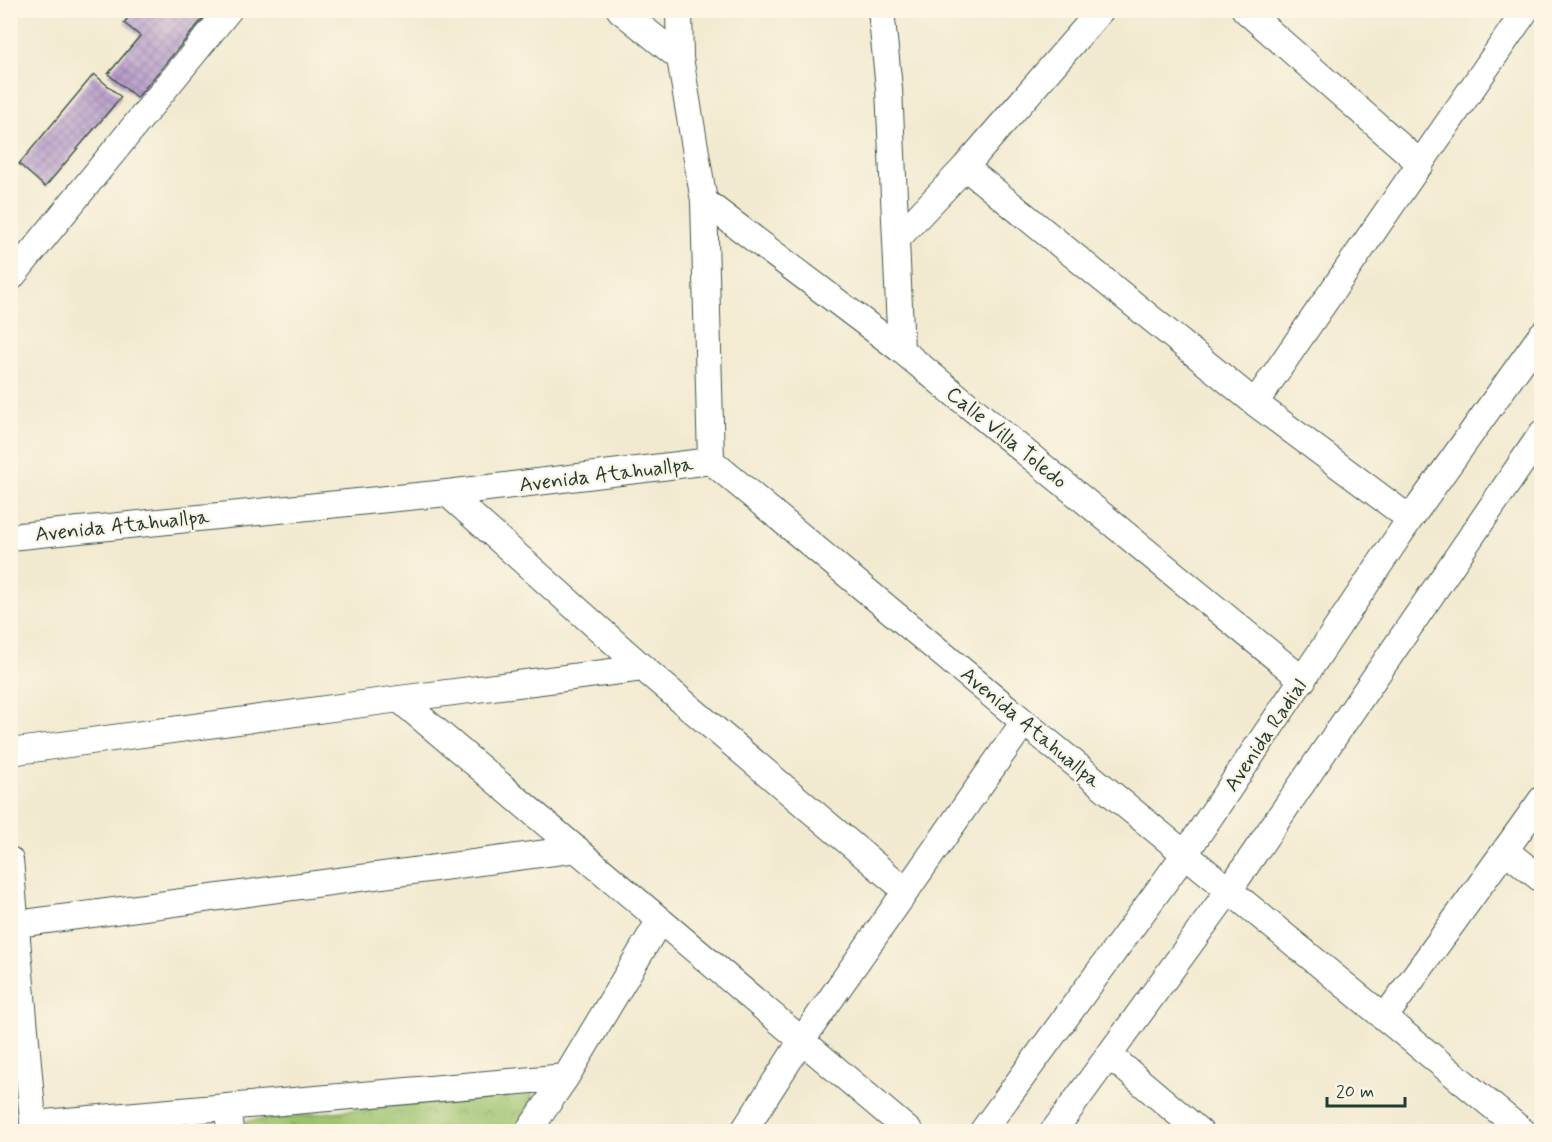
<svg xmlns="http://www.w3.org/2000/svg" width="1552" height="1142" font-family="Mynerve,sans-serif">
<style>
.park{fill:url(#park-crowns);stroke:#5d7f50;stroke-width:1.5}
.building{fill:url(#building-cross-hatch)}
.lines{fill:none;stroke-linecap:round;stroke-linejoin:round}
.minor-casing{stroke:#3f574b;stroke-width:28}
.minor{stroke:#fff;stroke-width:26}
.labels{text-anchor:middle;stroke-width:4.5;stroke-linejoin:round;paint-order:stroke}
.street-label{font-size:21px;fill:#1f3d34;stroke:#fcf5e5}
</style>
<defs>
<pattern id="park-crowns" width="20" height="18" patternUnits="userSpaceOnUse" patternTransform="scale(1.5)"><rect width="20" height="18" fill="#9bc16c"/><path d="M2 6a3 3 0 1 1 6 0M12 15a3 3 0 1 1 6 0" fill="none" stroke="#7e9e5a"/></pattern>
<pattern id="building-cross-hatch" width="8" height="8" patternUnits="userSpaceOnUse" patternTransform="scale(1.5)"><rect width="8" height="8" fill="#b79cca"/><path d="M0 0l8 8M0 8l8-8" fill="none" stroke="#9480a5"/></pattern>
</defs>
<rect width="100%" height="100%" fill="#fcf5e5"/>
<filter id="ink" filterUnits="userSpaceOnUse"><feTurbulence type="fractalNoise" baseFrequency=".0167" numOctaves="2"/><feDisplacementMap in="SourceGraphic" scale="12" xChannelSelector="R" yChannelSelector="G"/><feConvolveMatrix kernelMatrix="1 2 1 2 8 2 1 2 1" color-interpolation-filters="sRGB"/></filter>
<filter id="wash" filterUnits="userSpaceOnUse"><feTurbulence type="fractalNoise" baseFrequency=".008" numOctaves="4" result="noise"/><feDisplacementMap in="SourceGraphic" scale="24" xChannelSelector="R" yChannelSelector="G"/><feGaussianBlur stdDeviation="1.35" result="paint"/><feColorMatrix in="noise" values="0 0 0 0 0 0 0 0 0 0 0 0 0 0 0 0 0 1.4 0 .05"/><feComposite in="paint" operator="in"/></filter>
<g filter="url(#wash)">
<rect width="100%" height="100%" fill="#f2ead0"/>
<path class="park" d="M 530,1092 L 536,1101 L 514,1131 L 245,1132 L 246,1121 Z"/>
<g id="blocks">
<path class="building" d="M 134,10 L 146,10 L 153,17 L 159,10 L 210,10 L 137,98 L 108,74 L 140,36 L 124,23 Z
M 94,74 L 121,97 L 45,187 L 19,164 Z"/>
</g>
</g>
<g filter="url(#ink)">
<use href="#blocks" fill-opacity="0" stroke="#3f574b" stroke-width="1.5"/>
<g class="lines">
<g class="minor-casing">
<path id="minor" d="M 620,10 L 680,58
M 679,10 L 680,58 L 704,201 L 711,461
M 881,10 L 889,88 L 901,350
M 1245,10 L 1421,164
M 965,167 L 1255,403 L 1410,519
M 704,201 L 901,350 L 1303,680
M 897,239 L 965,167 L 1101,10
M 10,279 L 229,10
M 1255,403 L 1526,10
M 447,493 L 643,668 L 905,890
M 10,537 L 447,493 L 711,461 L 1024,722 L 1524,1132
M 399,699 L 910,1132
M 10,752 L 399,699 L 643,668
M 1505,850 L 1542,880
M 10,860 L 34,1132
M 17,924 L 577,849
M 1385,1017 L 1542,799
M 1109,1055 L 1200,1132
M 228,1108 L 230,1132
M 33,1124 L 566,1077
M 528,1132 L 566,1077 L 660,920
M 743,1132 L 802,1040 L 1024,722
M 982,1132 L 1185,854 L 1410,519 L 1542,334
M 1053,1132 L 1230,889 L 1542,433"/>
</g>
<use href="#minor" class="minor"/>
</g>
</g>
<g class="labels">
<g class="street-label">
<text transform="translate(1007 437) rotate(39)" y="7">Calle Villa Toledo</text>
<text transform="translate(606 474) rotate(-7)" y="7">Avenida Atahuallpa</text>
<text transform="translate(122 525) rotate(-6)" y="7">Avenida Atahuallpa</text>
<text transform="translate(1031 727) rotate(40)" y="7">Avenida Atahuallpa</text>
<text transform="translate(1265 735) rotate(-56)" y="7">Avenida Radial</text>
</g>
</g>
<rect width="1552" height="1142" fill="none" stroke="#fcf5e5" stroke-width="36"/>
<path d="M1327 1097v9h78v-9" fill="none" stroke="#1f3d34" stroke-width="3"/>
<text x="1336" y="1097" font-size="18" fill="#1f3d34" stroke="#fcf5e5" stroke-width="4.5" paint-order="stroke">20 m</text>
</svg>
